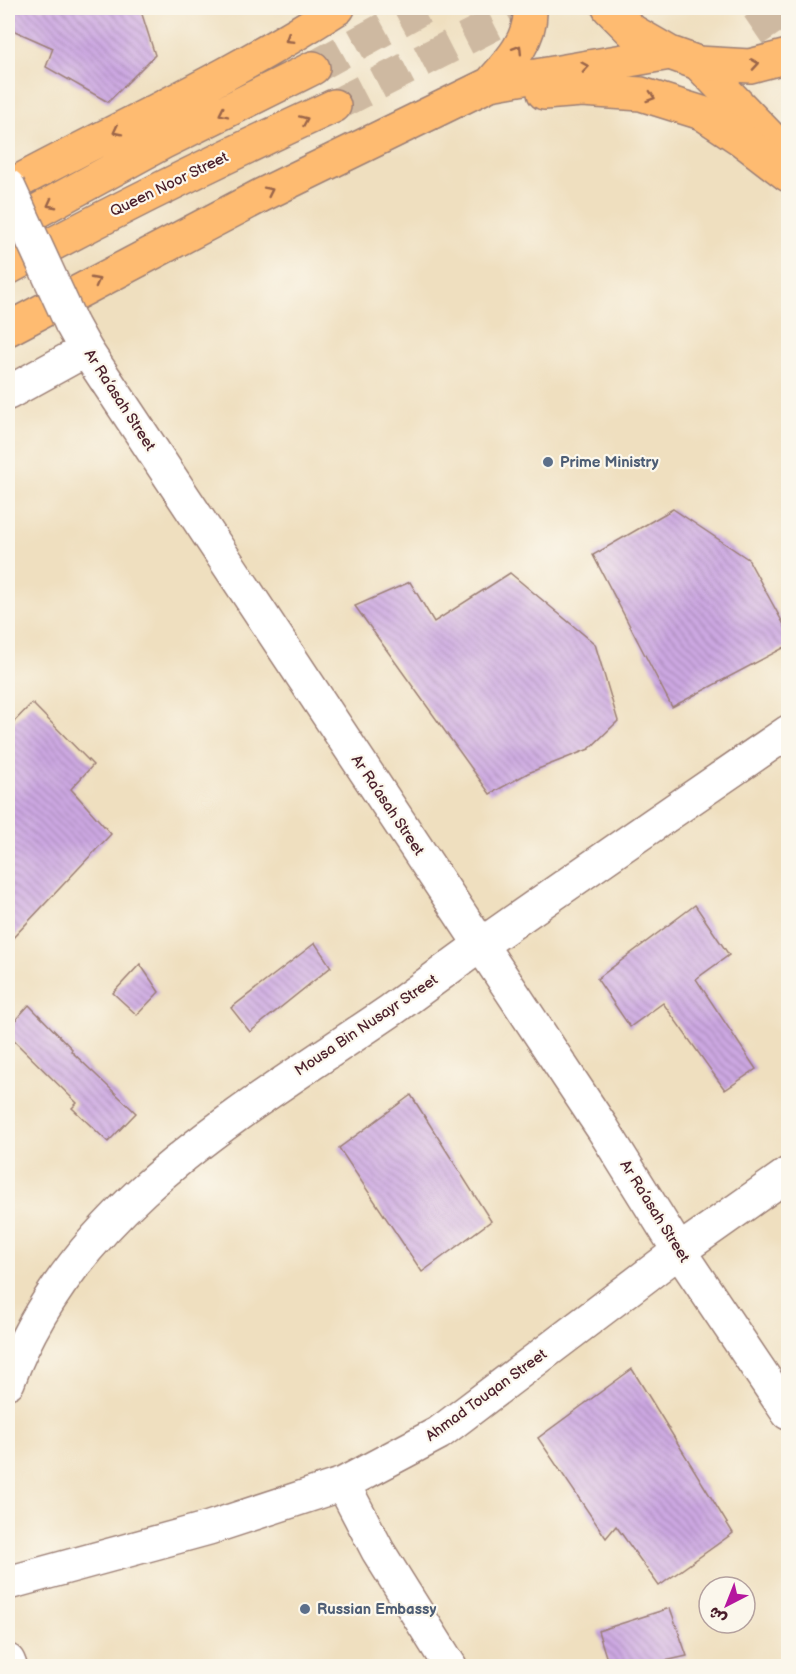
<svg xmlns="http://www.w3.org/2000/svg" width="796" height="1674" font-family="'Balsamiq Sans','Playpen Sans Arabic',sans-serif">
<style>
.building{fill:url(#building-back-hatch)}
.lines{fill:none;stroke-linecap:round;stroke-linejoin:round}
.major-tunnel{stroke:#ceb9a1;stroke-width:33;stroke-dasharray:33 16;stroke-linecap:butt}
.highway-tunnel{stroke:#ceb9a1;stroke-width:33;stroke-dasharray:33 16;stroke-linecap:butt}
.minor-casing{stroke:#9c7f75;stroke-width:36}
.major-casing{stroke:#9c7f75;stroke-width:36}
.highway-casing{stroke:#9c7f75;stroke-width:36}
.minor{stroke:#fff;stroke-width:33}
.major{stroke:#febb71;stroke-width:33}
.highway{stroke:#febb71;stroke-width:33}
.minor-bridge-casing{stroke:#9c7f75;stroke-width:36;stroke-linecap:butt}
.minor-bridge{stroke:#fff;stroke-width:33}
.oneway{stroke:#9b654a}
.service-dot{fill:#5c6f8a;stroke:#fbf7ec;stroke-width:2}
.labels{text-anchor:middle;stroke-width:4.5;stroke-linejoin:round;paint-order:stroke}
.street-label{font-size:15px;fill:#4a1f2b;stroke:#fbf7ec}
.service-label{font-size:15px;font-weight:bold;fill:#4e5e75;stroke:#fbf7ec;text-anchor:start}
</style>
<defs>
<pattern id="building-back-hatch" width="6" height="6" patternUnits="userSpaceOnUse" patternTransform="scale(1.5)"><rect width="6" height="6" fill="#cca8e2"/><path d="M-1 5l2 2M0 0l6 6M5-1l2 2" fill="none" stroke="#a888b7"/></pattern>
</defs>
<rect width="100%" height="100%" fill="#fbf7ec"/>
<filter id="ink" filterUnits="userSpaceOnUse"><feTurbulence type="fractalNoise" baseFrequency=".0167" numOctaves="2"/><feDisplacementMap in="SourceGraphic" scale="12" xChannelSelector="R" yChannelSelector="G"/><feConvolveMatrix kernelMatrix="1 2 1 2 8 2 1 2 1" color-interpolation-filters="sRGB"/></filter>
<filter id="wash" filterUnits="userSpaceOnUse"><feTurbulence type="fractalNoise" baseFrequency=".008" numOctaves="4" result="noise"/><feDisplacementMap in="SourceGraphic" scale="24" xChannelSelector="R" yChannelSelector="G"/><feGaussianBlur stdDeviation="1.35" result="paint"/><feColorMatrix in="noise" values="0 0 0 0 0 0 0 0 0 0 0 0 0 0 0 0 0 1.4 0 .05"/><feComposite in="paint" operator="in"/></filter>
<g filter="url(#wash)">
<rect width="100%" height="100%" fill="#efdfbf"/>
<g id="blocks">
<path class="building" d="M 8,8 L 140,8 L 155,55 L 108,102 L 46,67 L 53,48 L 8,28 Z
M 673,509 L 748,559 L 789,634 L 789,645 L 672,707 L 593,555 Z
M 510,573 L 595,644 L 618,721 L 589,749 L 528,773 L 490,794 L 355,606 L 410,582 L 434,622 Z
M 32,703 L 93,765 L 71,789 L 111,834 L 8,943 L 8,728 Z
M 695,905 L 729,955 L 696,979 L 756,1069 L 725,1090 L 663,1003 L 630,1027 L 597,979 Z
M 315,943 L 331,967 L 250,1032 L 231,1008 Z
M 140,964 L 159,992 L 137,1015 L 113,993 Z
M 29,1005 L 72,1049 L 71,1051 L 136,1113 L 108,1142 L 72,1108 L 77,1103 L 8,1035 L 8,1028 Z
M 411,1095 L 491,1221 L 422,1272 L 339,1148 Z
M 632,1369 L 733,1533 L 659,1586 L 616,1526 L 606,1538 L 538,1438 Z
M 670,1608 L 687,1656 L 643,1666 L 609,1666 L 598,1631 Z"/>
</g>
</g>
<g filter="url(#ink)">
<use href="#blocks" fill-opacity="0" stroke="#9c7f75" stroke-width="1.5"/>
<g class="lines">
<path class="major-tunnel" d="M 758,8 L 788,52"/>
<path class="highway-tunnel" d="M 313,68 L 422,8
M 334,106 L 525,8"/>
<g class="minor-casing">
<path id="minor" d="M 71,323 L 86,350 L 603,1129 L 679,1251 L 788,1413
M 8,393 L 86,350
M 8,1382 C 72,1207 244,1111 390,1011 C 421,989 451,966 482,944 C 584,872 686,802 788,732
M 343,1484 L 378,1551 L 450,1666
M 8,1583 L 209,1528 L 343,1484 L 439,1433 L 679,1251 L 788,1174
M 8,1661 L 10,1666"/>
</g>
<g class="major-casing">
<path id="major" d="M 698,63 L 788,156"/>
</g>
<g class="highway-casing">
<path id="highway" d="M 609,8 L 632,31 L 670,53 L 698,63 L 750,66 L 788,56
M 490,84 C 510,62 532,39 530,8
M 544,93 L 582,90 L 641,94 L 702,113 L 741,139 L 788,175
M 8,187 C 118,128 233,76 338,8
M 8,227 L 162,143 L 313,68
M 8,268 C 115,210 223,157 334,106
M 8,329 L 262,195 L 490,84 L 670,53"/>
</g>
<use href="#minor" class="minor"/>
<use href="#major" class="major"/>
<use href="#highway" class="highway"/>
<g class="minor-bridge-casing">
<path id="minor-bridge" d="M 8,186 L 71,323"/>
</g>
<use href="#minor-bridge" class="minor-bridge"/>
</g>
<defs><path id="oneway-chevron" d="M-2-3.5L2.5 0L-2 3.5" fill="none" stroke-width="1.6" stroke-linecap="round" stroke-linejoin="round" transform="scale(1.5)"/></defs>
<g class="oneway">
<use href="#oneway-chevron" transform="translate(289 39) rotate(148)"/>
<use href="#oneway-chevron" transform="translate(518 49) rotate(-58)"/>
<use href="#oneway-chevron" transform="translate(755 64) rotate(-9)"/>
<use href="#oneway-chevron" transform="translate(585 67) rotate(-9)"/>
<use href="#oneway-chevron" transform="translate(651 97) rotate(18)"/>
<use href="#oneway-chevron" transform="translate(223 113) rotate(154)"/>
<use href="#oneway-chevron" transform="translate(304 120) rotate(-24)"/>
<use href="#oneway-chevron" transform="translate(117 131) rotate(153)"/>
<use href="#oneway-chevron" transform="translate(269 191) rotate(-26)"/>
<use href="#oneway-chevron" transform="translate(51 204) rotate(152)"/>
<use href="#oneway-chevron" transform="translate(96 281) rotate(-28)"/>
</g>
</g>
<g class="service-dot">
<circle cx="548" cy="462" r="6"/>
<circle cx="305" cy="1609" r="6"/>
</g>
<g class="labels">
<g class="street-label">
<text transform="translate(169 184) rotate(-26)" y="5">Queen Noor Street</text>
<text transform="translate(120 400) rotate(57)" y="5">Ar Ra’asah Street</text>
<text transform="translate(388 805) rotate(56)" y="5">Ar Ra’asah Street</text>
<text transform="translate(366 1025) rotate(-34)" y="5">Mousa Bin Nusayr Street</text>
<text transform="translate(655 1211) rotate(58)" y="5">Ar Ra’asah Street</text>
<text transform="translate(486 1395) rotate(-36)" y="5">Ahmad Touqan Street</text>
</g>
<g class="service-label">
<text x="560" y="467">Prime Ministry</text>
<text x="317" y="1614">Russian Embassy</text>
</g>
</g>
<rect width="796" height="1674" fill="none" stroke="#fbf7ec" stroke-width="30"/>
<g transform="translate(727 1605) rotate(222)"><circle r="28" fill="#fbf7ec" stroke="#b4a19f" stroke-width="1.5"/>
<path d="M0-4.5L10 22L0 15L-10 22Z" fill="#b5179e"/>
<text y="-9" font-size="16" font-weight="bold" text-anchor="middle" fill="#4a1f2b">ش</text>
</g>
</svg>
